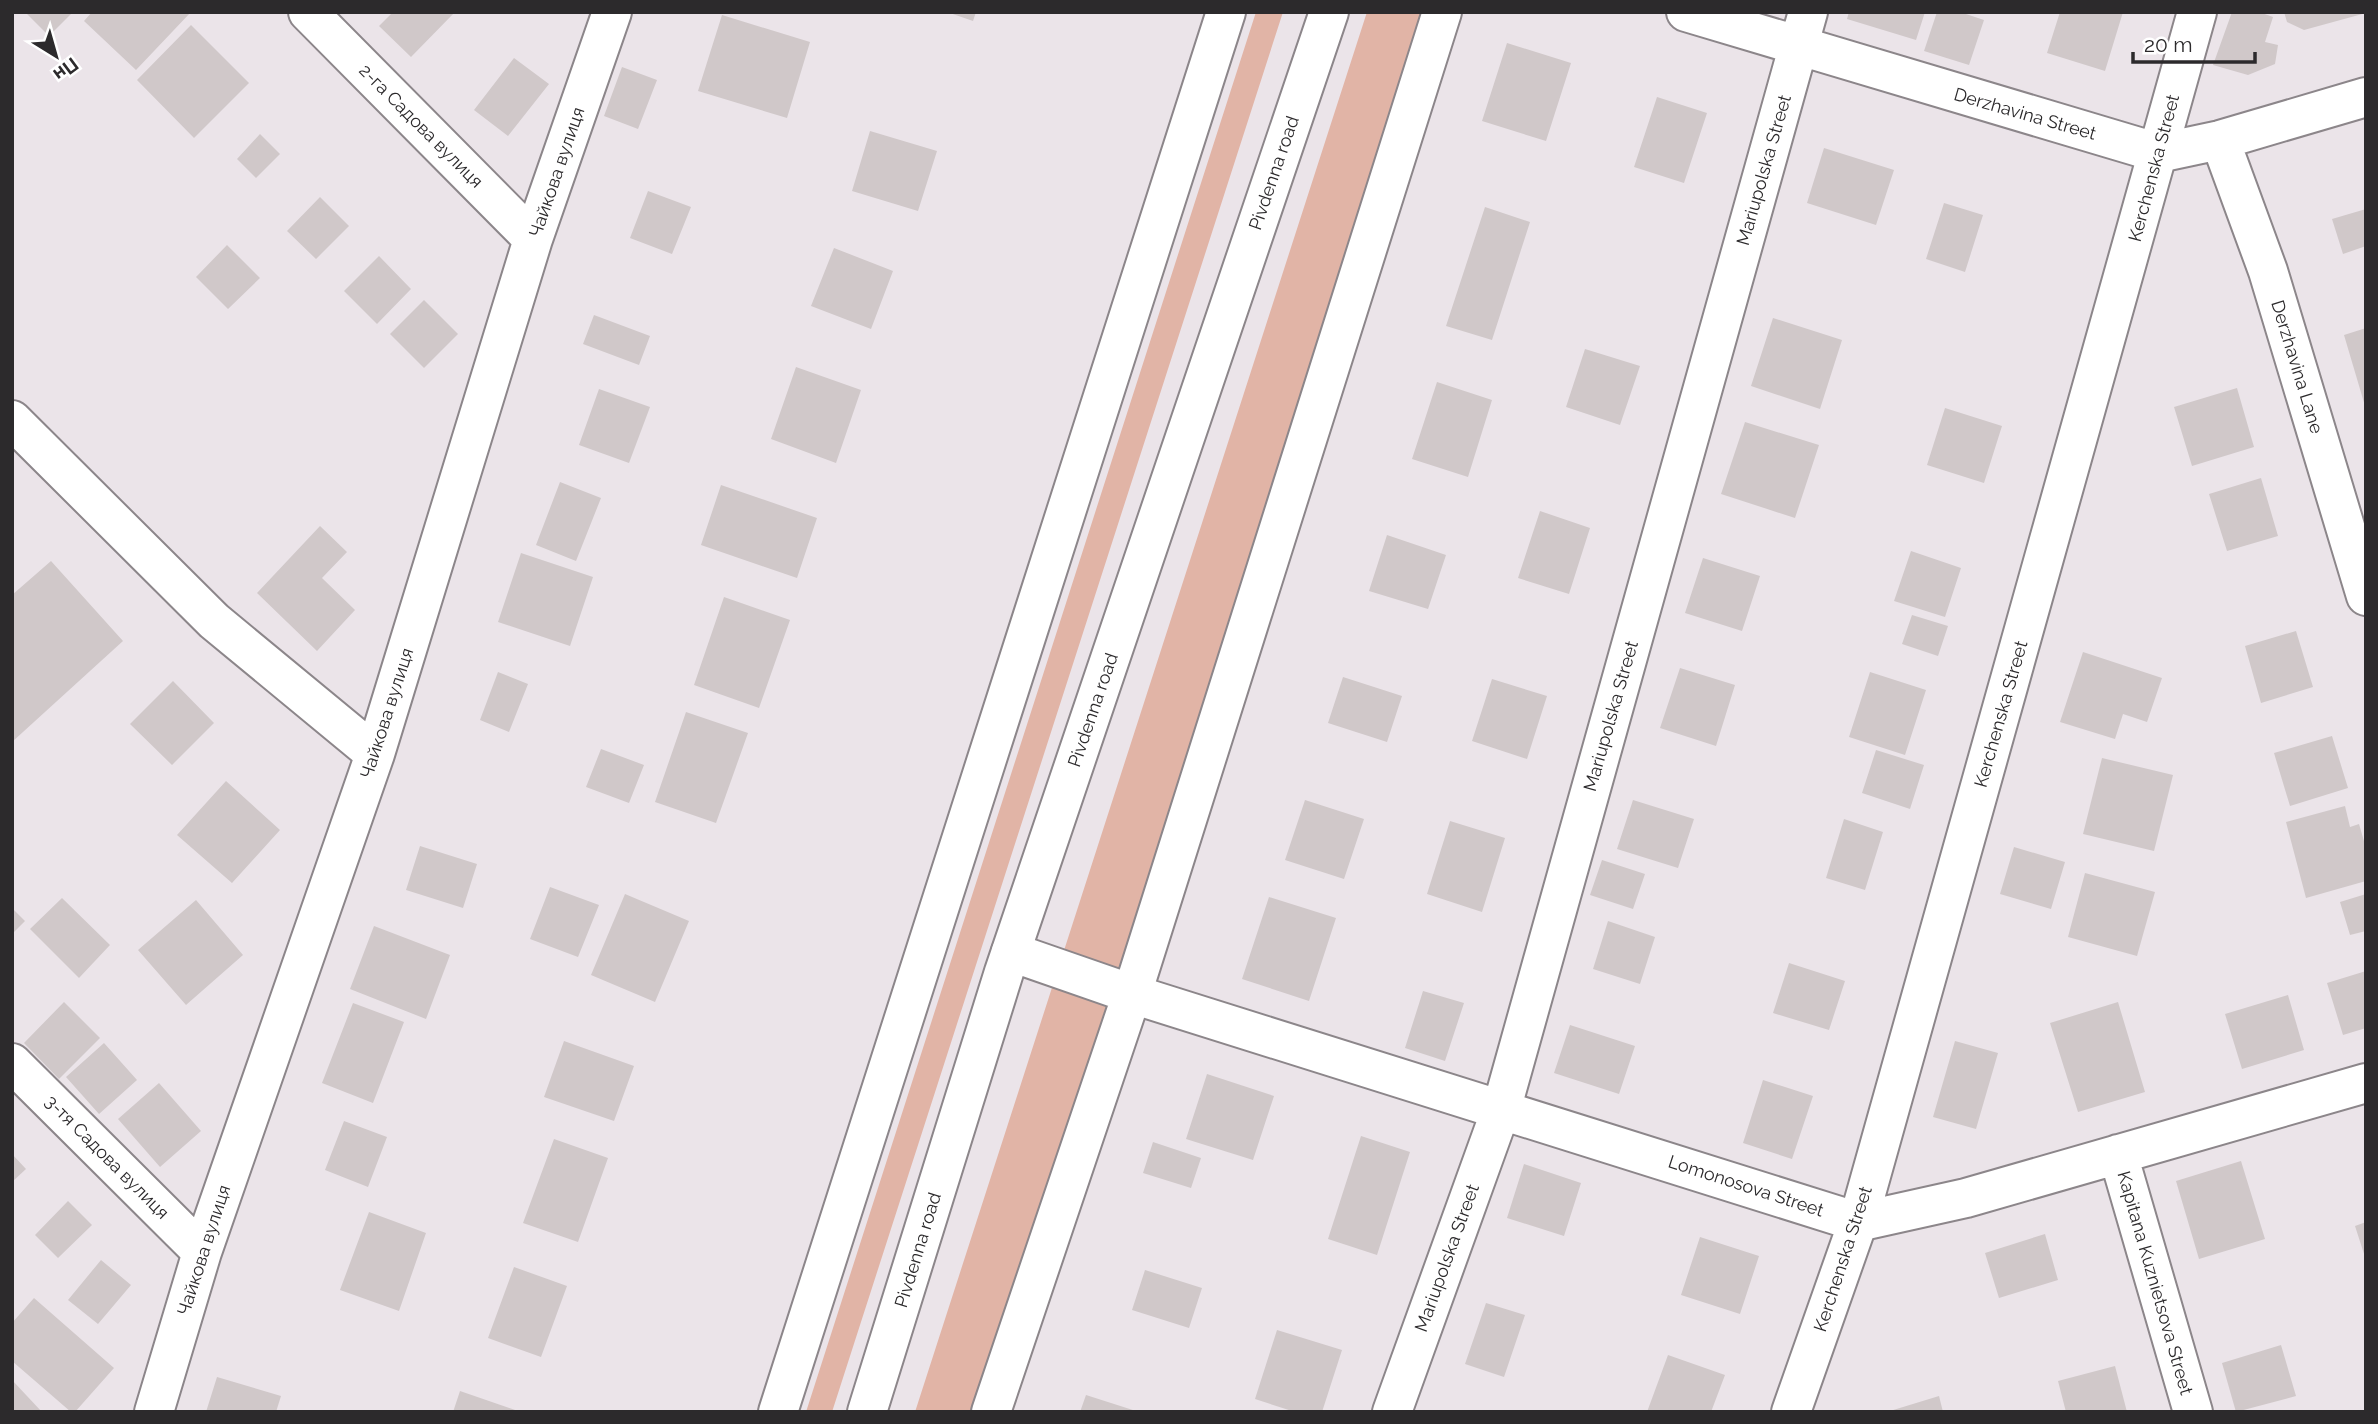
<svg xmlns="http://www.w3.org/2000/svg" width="2378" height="1424" font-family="Raleway,sans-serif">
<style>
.green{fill:#e1b4a6}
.building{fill:#d0c8c9}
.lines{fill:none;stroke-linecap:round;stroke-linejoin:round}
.minor-casing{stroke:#8c868a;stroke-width:42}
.major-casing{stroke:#8c868a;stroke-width:42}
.minor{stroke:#fff;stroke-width:38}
.major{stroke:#fff;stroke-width:38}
.labels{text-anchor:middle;stroke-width:6;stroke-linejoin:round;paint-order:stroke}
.street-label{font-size:18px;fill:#2c2a2c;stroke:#fff}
</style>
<rect width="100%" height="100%" fill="#ebe4e9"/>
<path class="green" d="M 1256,12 L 1283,12 L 832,1412 L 806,1412 Z
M 1367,12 L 1426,12 L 1103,1025 L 974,1412 L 915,1412 Z"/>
<path class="building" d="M 25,12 L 73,12 L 49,36 Z
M 92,12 L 191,12 L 136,70 L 84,21 Z
M 393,12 L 455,12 L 411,57 L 379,26 Z
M 947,12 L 976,12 L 973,21 Z
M 1849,12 L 1925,12 L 1916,40 L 1847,19 Z
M 1937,12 L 1960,12 L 1984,20 L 1969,65 L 1924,51 Z
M 2060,12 L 2123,12 L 2105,71 L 2047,53 Z
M 2232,12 L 2259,12 L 2273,17 L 2265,42 L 2278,45 L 2275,64 L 2248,75 L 2213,65 Z
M 2284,12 L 2366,12 L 2366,13 L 2304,30 L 2287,22 Z
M 722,15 L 810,42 L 787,118 L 698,91 Z
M 191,25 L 249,83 L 194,138 L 137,80 Z
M 1507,43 L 1571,63 L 1546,141 L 1482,121 Z
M 514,58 L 549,84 L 508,136 L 474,110 Z
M 622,67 L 657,80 L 638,129 L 604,116 Z
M 1657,97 L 1707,113 L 1684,183 L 1634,167 Z
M 870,131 L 937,151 L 918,211 L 852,191 Z
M 260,134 L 280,154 L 256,178 L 237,159 Z
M 1824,148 L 1894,170 L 1876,225 L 1807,203 Z
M 648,191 L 691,207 L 672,254 L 630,238 Z
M 320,197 L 349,226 L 316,259 L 287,231 Z
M 1944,203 L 1983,215 L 1965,272 L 1926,259 Z
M 1485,207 L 1530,222 L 1492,340 L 1446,326 Z
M 2366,209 L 2366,246 L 2343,254 L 2332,219 Z
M 227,245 L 260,278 L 228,309 L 196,277 Z
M 834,248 L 893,271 L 871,329 L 811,306 Z
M 379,256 L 411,289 L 377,324 L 344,291 Z
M 424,300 L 458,334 L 424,368 L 390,334 Z
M 594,315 L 650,336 L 639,365 L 583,344 Z
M 1773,318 L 1842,340 L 1820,409 L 1751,386 Z
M 2366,328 L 2366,406 L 2365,406 L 2344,335 Z
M 1585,349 L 1640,366 L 1620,425 L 1566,407 Z
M 796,367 L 861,390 L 836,463 L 771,439 Z
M 1437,382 L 1492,400 L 1468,477 L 1412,459 Z
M 2237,388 L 2254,447 L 2192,466 L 2174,407 Z
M 599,389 L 650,407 L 629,463 L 579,445 Z
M 1945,408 L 2002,426 L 1984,483 L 1927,465 Z
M 1745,422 L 1819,445 L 1795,518 L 1721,494 Z
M 2261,478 L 2278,536 L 2227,551 L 2209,494 Z
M 560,482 L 601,498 L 576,561 L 536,545 Z
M 721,485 L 817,518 L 797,578 L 701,545 Z
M 1540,511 L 1590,528 L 1569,594 L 1518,578 Z
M 320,526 L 347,552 L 322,578 L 355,610 L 317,651 L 257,593 Z
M 1387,535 L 1446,555 L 1428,609 L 1369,591 Z
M 1911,551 L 1961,568 L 1945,617 L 1894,601 Z
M 521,553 L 593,577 L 570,646 L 498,622 Z
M 1703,558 L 1760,576 L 1742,631 L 1685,613 Z
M 51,561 L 123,641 L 12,742 L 12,595 Z
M 724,597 L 790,620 L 759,708 L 694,685 Z
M 1912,615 L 1948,626 L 1938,656 L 1902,644 Z
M 2296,631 L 2313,687 L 2261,703 L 2245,646 Z
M 2083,652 L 2162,678 L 2147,722 L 2123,714 L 2115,739 L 2060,722 Z
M 1680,668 L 1735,685 L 1716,746 L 1660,728 Z
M 498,672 L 528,684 L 509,732 L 480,720 Z
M 1870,672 L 1926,690 L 1905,755 L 1849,737 Z
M 1343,677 L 1402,696 L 1387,742 L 1328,723 Z
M 1492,679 L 1547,696 L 1527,759 L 1472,741 Z
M 173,681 L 214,723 L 172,765 L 130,724 Z
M 686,712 L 748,733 L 716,823 L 655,802 Z
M 2332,736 L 2348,788 L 2290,806 L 2274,753 Z
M 601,749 L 644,765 L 629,803 L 586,787 Z
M 1876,750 L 1924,765 L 1910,809 L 1862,793 Z
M 2102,758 L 2173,775 L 2154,851 L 2083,834 Z
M 226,781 L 280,830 L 232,883 L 177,835 Z
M 1305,800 L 1364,819 L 1344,879 L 1285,860 Z
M 1633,800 L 1694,819 L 1678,868 L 1617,849 Z
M 2345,806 L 2350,827 L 2359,824 L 2366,848 L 2366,881 L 2306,898 L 2286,822 Z
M 1844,819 L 1883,832 L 1865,890 L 1826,878 Z
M 1450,821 L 1505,838 L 1482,912 L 1427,894 Z
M 420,846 L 477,864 L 463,908 L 406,890 Z
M 2014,847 L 2065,862 L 2051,909 L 2000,894 Z
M 1602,860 L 1645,874 L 1633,909 L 1590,895 Z
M 2085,873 L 2155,892 L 2137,956 L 2068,937 Z
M 550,887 L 599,905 L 578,957 L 530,939 Z
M 625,894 L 689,921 L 655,1002 L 591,975 Z
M 2366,894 L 2366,931 L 2350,935 L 2340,902 Z
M 1269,897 L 1336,918 L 1309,1001 L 1242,979 Z
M 62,898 L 110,945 L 79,978 L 30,929 Z
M 196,900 L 243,955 L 186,1005 L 138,950 Z
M 12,908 L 25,921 L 12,934 Z
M 1608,921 L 1655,937 L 1640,984 L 1593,969 Z
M 374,926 L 450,955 L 426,1019 L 350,989 Z
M 1789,963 L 1845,981 L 1829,1030 L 1773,1013 Z
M 2366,971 L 2366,1028 L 2343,1035 L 2327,983 Z
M 1423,991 L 1464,1003 L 1445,1061 L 1405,1048 Z
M 2288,995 L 2304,1050 L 2242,1069 L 2225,1014 Z
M 64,1002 L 100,1038 L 59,1079 L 24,1043 Z
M 2118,1002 L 2145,1092 L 2078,1112 L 2050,1023 Z
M 353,1003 L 404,1022 L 373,1103 L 322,1083 Z
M 1570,1025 L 1635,1046 L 1619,1094 L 1554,1073 Z
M 564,1041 L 634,1066 L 614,1121 L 544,1097 Z
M 1955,1041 L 1998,1053 L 1976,1129 L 1933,1117 Z
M 104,1043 L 137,1080 L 99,1114 L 66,1077 Z
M 1207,1074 L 1274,1096 L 1253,1160 L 1186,1139 Z
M 1763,1080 L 1813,1096 L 1792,1159 L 1743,1143 Z
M 159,1083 L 201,1131 L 160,1167 L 118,1119 Z
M 344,1121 L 387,1137 L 368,1187 L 325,1170 Z
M 1361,1136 L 1410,1152 L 1377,1255 L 1328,1239 Z
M 554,1139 L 608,1158 L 578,1242 L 523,1223 Z
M 1153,1142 L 1201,1158 L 1191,1188 L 1143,1173 Z
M 12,1154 L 26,1169 L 12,1182 Z
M 2241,1161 L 2265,1239 L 2199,1259 L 2176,1181 Z
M 1524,1164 L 1581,1183 L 1564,1236 L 1507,1218 Z
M 68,1201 L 92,1225 L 58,1258 L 35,1235 Z
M 369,1212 L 426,1233 L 399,1311 L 340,1290 Z
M 2366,1222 L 2366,1257 L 2365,1257 L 2355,1226 Z
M 2045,1234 L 2058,1280 L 1999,1298 L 1985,1253 Z
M 1700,1237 L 1759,1256 L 1740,1314 L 1681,1295 Z
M 101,1260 L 131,1285 L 98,1324 L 68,1300 Z
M 514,1267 L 567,1286 L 541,1357 L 488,1338 Z
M 1145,1270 L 1202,1288 L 1189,1328 L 1132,1310 Z
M 34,1298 L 114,1368 L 75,1412 L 71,1412 L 12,1361 L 12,1323 Z
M 1486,1303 L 1525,1315 L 1504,1377 L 1465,1364 Z
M 1277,1330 L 1342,1350 L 1322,1412 L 1295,1412 L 1255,1399 Z
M 2281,1345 L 2296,1396 L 2236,1412 L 2222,1363 Z
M 1668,1355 L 1725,1375 L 1711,1412 L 1647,1412 Z
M 2115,1366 L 2127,1412 L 2066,1412 L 2058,1381 Z
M 217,1377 L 281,1396 L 276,1412 L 206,1412 Z
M 12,1380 L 42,1412 L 12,1412 Z
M 460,1391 L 518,1411 L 518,1412 L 453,1412 Z
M 1086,1395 L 1136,1411 L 1136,1412 L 1080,1412 Z
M 1939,1396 L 1943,1412 L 1890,1412 L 1890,1411 Z"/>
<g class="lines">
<g class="minor-casing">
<path id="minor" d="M 308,12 L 533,239
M 1686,12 L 2159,153 L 2220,140 L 2366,97
M 2220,140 L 2268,271 L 2366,596
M 12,420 L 214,621 L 375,754
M 1011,952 L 1132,994 L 1858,1222 L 1966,1198 L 2366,1083
M 12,1063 L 202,1252
M 2118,1154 L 2193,1412
M 154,1412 L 202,1252 L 375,754 L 533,239 L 612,12
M 991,1412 L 1132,994 L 1442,12
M 1392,1412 L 1502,1107 L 1808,12
M 1791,1412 L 1858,1222 L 2197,12"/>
</g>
<g class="major-casing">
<path id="major" d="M 778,1412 L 1226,12
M 867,1412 L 1004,972 L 1329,12"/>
</g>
<use href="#minor" class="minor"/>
<use href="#major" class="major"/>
</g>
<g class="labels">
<g class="street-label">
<text transform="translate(2025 114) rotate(16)" y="6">Derzhavina Street</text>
<text transform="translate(421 126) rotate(45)" y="6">2-га Садова вулиця</text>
<text transform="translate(2154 168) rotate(-75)" y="6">Kerchenska Street</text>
<text transform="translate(1764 170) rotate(-74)" y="6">Mariupolska Street</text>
<text transform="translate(557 172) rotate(-71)" y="6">Чайкова вулиця</text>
<text transform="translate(1274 173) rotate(-71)" y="6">Pivdenna road</text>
<text transform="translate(2297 367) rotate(73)" y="6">Derzhavina Lane</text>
<text transform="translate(1093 710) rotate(-71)" y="6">Pivdenna road</text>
<text transform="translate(387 713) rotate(-72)" y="6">Чайкова вулиця</text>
<text transform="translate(2001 714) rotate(-74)" y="6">Kerchenska Street</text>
<text transform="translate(1611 716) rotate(-74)" y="6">Mariupolska Street</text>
<text transform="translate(107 1157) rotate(45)" y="6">3-тя Садова вулиця</text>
<text transform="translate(1746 1186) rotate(18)" y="6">Lomonosova Street</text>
<text transform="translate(204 1250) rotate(-72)" y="6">Чайкова вулиця</text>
<text transform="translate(918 1250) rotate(-73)" y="6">Pivdenna road</text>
<text transform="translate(1447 1258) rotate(-70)" y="6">Mariupolska Street</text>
<text transform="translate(1843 1259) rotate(-72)" y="6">Kerchenska Street</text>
<text transform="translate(2155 1283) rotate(74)" y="6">Kapitana Kuznietsova Street</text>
</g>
</g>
<rect width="2378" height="1424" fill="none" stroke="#2c2a2c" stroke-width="28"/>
<g transform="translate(56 56) rotate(143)" stroke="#ffffff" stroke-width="5" paint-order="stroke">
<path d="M0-5L12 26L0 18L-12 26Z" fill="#2c2a2c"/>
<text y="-10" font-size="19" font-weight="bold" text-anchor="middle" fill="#2c2a2c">Пн</text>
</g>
<path d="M2133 52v10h122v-10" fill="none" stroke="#2c2a2c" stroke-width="3.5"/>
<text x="2144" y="52" font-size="21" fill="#2c2a2c" stroke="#ffffff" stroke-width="5" paint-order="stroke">20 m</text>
</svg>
